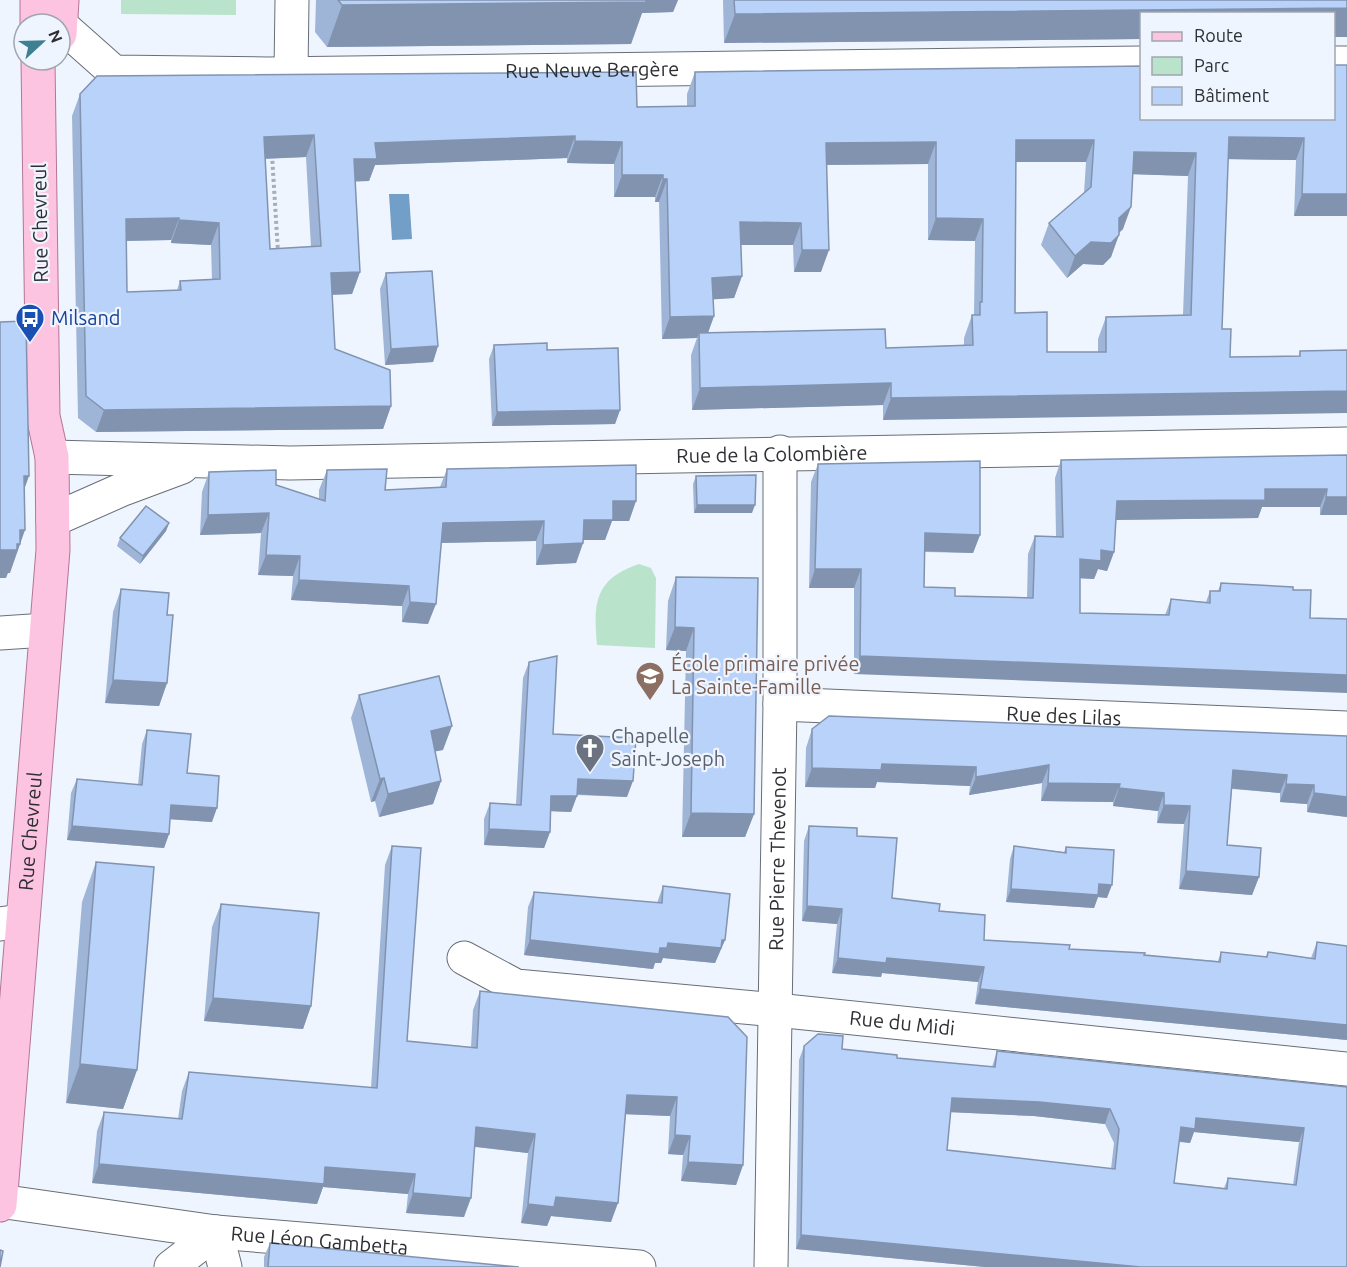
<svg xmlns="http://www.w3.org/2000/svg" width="1347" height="1267" font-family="Ubuntu,sans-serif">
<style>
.green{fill:#b9e4cb}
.water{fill:#719fc8}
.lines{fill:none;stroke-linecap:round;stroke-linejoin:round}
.street-casing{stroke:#696e76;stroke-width:35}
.primary-casing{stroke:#b37697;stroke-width:35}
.path{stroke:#a9adb5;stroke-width:4;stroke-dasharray:3 3;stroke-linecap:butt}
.street{stroke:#fff;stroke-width:33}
.primary{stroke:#fdc4e1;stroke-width:33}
.wall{fill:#9eb5d7;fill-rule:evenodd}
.shaded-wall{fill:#8193af}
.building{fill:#b8d2fa;stroke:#8193af;stroke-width:1.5;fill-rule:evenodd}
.labels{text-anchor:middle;stroke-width:4.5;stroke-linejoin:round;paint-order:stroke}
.street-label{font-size:20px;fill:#2d2f33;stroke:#eff5fe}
.transit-label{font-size:20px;fill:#164399;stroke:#eff5fe;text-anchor:start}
.education-label{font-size:20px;fill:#785e54;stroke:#eff5fe;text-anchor:start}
.worship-label{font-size:20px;fill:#5b616d;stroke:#eff5fe;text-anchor:start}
</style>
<rect width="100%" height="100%" fill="#eff5fe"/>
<path class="green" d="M 121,0 L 236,0 L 236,15 L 121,14 Z
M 639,564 L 651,568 L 656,578 L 655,648 L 597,645 C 593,602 595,579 639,564 Z"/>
<path class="water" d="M 389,194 L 409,194 L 412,239 L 392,240 Z"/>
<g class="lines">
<g class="street-casing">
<g id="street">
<path id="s1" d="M 61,25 L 114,72 L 268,74 L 1142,63"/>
<path d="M 1334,63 L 1347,63"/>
<path d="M 291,72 L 292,0"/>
<path id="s2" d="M 52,457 L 290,463 L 1347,444"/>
<path d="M 53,520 L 123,489 L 182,467"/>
<path d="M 0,633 L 46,630"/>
<path id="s3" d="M 780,704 L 1347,728"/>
<path d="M 0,924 L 21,921"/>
<path id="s4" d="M 464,958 L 516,986 L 776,1010 L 1347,1069"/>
<path id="s5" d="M 0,1201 L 216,1232 L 639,1267"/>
<path d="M 216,1232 L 225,1267"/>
<path d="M 171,1267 L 216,1232"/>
<path id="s6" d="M 771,1267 L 780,704 L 780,452"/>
</g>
</g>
<g class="primary-casing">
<g id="primary">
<path d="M 37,0 L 37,24"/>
<path d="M 60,34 L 62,0"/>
<path id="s7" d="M 0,1205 L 53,550 L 52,457 L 43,416 L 38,60"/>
</g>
</g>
<path class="path" d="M 272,155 L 278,252"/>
<use href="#street" class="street"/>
<use href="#primary" class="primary"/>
</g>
<path class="wall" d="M 316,0 L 678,0 L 673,12 L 642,13 L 631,44 L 327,47 L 315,32 Z
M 723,0 L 1347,0 L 1347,37 L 1334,37 L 1334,14 L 1142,14 L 1142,39 L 724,43 Z
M 1347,65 L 1347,216 L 1294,216 L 1296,160 L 1228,159 L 1222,329 L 1230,357 L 1299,356 L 1300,351 L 1347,350 L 883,420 L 883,405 L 692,410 L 691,355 L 697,338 L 662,339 L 659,202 L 655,202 L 655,197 L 614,197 L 614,164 L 567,163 L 567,158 L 375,165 L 369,181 L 355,181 L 360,272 L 352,294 L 332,295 L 335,349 L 391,406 L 383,429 L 96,432 L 78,418 L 72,116 L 80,94 L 637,107 L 687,106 L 687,94 L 695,72 L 1142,118 ZM 306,157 L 311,247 L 270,249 L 265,159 ZM 1016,162 L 1086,162 L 1084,193 L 1049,223 L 1041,245 L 1067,278 L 1083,264 L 1103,265 L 1111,257 L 1119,233 L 1123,229 L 1133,174 L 1188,176 L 1183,315 L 1106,317 L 1098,339 L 1098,352 L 1047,352 L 1015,313 ZM 928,164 L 928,240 L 975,241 L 974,315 L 972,315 L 964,338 L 964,345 L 886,348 L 708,333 L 714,316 L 713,299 L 734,298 L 742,276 L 741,245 L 793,245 L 794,272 L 821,272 L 826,165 ZM 171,240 L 171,243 L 211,245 L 212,280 L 180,281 L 177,290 L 127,292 L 126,241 Z
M 386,273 L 438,346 L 433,362 L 385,365 L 380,289 Z
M 494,345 L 547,350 L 620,410 L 615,424 L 492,426 L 489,359 Z
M 1347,455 L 1320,515 L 1320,507 L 1262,507 L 1258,518 L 1116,520 L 1114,552 L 1107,571 L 1098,569 L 1094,579 L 1080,578 L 1080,613 L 1165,615 L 1171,599 L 1206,602 L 1210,591 L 1218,591 L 1221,583 L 1293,590 L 1311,590 L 854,674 L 854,588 L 809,588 L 811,482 L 818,464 L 980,535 L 973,553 L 925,552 L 924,587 L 955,596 L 1027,598 L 1028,554 L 1035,536 L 1056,537 L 1055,478 L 1061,460 Z
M 447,469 L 636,501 L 629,521 L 612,521 L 605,540 L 583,540 L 583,543 L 576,563 L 536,565 L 536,541 L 441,543 L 428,624 L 402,622 L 402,606 L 291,600 L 293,576 L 258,575 L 261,533 L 200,535 L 202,492 L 209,472 L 276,485 L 319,499 L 319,490 L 327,470 L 385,490 L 440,487 Z
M 696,476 L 752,513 L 694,513 L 693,484 Z
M 169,523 L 166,531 L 140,564 L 117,546 L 120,538 Z
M 676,577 L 758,578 L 754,814 L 745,837 L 682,837 L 686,651 L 666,650 L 668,601 Z
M 121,589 L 167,615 L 167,683 L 159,706 L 105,703 L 113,612 Z
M 529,662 L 553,734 L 627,797 L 577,795 L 571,812 L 551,811 L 550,832 L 544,848 L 484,845 L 484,819 L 490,803 L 516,804 L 523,678 Z
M 359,695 L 443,750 L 435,751 L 441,781 L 433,804 L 379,817 L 375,801 L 371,802 L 351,718 Z
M 812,729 L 1347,736 L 1347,817 L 1307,812 L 1307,804 L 1280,802 L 1280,793 L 1232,789 L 1227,845 L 1259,877 L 1252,895 L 1179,889 L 1184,824 L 1157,823 L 1158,811 L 1113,806 L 1113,802 L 1041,801 L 1042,783 L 969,795 L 970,786 L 877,782 L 875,788 L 805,787 L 806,748 Z
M 147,730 L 187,773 L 212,822 L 170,819 L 169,834 L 164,848 L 67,840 L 71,793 L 77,779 L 138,785 L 142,744 Z
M 809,826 L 857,836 L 892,898 L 939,911 L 984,940 L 1069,949 L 1218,961 L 1221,952 L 1266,957 L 1268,952 L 1311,958 L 1317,942 L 1347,946 L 1347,1040 L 975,1004 L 978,982 L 882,973 L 881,977 L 832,973 L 837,924 L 802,921 L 804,841 Z
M 392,846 L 407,1041 L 471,1047 L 473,1010 L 480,991 L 728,1017 L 743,1165 L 736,1185 L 681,1181 L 683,1155 L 668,1154 L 670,1116 L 626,1114 L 611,1222 L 551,1216 L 547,1226 L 521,1223 L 528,1153 L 475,1147 L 464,1217 L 406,1213 L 408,1194 L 323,1187 L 317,1204 L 92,1183 L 97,1131 L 104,1112 L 178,1119 L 182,1091 L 189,1072 L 371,1088 L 385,865 Z
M 1014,846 L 1064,852 L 1066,847 L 1107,898 L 1098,897 L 1094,908 L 1006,902 L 1010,859 Z
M 96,862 L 137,1070 L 123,1109 L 66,1103 L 82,902 Z
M 663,886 L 725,940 L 715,963 L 663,958 L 661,963 L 655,963 L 653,969 L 524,955 L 528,907 L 534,892 L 657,903 Z
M 221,904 L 311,1006 L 303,1029 L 204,1021 L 212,927 Z
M 804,1046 L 842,1049 L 897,1058 L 992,1067 L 997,1051 L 1347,1087 L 1347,1267 L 985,1267 L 796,1249 L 799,1060 ZM 950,1112 L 1034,1116 L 1105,1124 L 1114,1143 L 1111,1169 L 947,1150 ZM 1194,1132 L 1299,1142 L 1293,1185 L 1228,1178 L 1224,1188 L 1174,1183 L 1179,1142 L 1190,1143 Z
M 270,1243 L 519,1267 L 264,1267 L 264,1257 Z"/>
<path class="shaded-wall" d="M 635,0 L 678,0 L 673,12 L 642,13 L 631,44 L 327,47 L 342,5 Z
M 1347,8 L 1347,37 L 1334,37 L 1334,14 L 1142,14 L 1142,39 L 724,43 L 735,14 Z
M 314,135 L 306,157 L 256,159 L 264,137 Z
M 575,136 L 567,158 L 375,165 L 369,181 L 346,182 L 354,159 L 375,143 Z
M 1229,137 L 1304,138 L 1296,160 L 1221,159 Z
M 1016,140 L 1094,140 L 1086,162 L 1008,162 Z
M 575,141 L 622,142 L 614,164 L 567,163 Z
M 936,142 L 928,164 L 818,165 L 826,143 Z
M 1134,152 L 1196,153 L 1188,176 L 1126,174 Z
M 622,175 L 663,175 L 655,197 L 614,197 Z
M 663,179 L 667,179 L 659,202 L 655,202 Z
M 1302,194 L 1347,194 L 1347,216 L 1294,216 Z
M 1131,207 L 1123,229 L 1111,240 L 1119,218 Z
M 179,218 L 171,240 L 118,241 L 126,219 Z
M 936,218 L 983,219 L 975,241 L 928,240 Z
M 179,220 L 219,223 L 211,245 L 171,243 Z
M 740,222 L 801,223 L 793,245 L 732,245 Z
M 1119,235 L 1111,257 L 1103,265 L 1083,264 L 1067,278 L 1075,256 L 1091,242 Z
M 802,250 L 829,250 L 821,272 L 794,272 Z
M 360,272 L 352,294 L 323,295 L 331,273 Z
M 742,276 L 734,298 L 704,300 L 712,278 Z
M 714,316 L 706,338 L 699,333 L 697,338 L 662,339 L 670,317 Z
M 438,346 L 433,362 L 385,365 L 391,349 Z
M 891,383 L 883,405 L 692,410 L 700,388 Z
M 1347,391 L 1347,413 L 883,420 L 891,398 Z
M 391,406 L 383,429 L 96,432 L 104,410 Z
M 620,410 L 615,424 L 492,426 L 497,412 Z
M 24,476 L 29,476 L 19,504 Z
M 1265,489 L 1327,489 L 1320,507 L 1262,507 L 1258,518 L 1111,520 L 1117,501 Z
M 1326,497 L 1347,497 L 1347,515 L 1320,515 Z
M 613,501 L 636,501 L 629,521 L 612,521 L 605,540 L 577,540 L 584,520 Z
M 697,505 L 755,505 L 752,513 L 694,513 Z
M 269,513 L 261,533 L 200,535 L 208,515 Z
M 544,521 L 536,541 L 436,543 L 443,523 Z
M 169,523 L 166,531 L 140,564 L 143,556 Z
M 20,530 L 25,530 L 10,573 L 8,573 L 6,578 L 0,578 L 0,550 Z
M 925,533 L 980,535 L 973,553 L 919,551 Z
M 583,543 L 576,563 L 536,565 L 543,545 Z
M 1101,550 L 1114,552 L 1107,571 L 1098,569 L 1094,579 L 1074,578 L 1080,559 Z
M 266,555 L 300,556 L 293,576 L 258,575 Z
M 815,569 L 861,569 L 854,588 L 809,588 Z
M 299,580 L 409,586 L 402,606 L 291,600 Z
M 410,602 L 436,604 L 428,624 L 402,622 Z
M 675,627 L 694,628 L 686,651 L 666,650 Z
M 860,656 L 1347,675 L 1347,693 L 854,674 Z
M 113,680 L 167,683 L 159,706 L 105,703 Z
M 452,726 L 443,750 L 422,754 L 431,731 Z
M 882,764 L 976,767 L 970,786 L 877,782 L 875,788 L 805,787 L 812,768 Z
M 1049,765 L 1042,783 L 969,795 L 976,777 Z
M 1233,770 L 1287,775 L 1280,793 L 1227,788 Z
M 384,778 L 375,801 L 371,802 L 380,779 Z
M 578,779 L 633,781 L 627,797 L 572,794 Z
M 441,781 L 433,804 L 379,817 L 388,794 Z
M 1048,783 L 1120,784 L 1113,802 L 1041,801 Z
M 1286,784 L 1314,785 L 1307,804 L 1280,802 Z
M 1119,788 L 1164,793 L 1158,811 L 1113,806 Z
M 1314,793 L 1347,797 L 1347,817 L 1307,812 Z
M 551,796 L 577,796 L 571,812 L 546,811 Z
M 171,805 L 217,808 L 212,822 L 166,819 Z
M 1164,805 L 1190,806 L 1184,824 L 1157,823 Z
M 691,813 L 754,814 L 745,837 L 682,837 Z
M 72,826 L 169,834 L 164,848 L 67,840 Z
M 489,829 L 550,832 L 544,848 L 484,845 Z
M 1186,871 L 1259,877 L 1252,895 L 1179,889 Z
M 1099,884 L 1112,885 L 1107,898 L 1098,897 L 1094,908 L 1006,902 L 1011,889 Z
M 807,906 L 842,909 L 837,924 L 802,921 Z
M 530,940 L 660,948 L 668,943 L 725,940 L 715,963 L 663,958 L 661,963 L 655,963 L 653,969 L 524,955 Z
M 838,958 L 887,958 L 984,967 L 978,982 L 882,973 L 881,977 L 832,973 Z
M 980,989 L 1347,1025 L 1347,1040 L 975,1004 Z
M 213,998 L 311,1006 L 303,1029 L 204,1021 Z
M 80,1064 L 137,1070 L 123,1109 L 66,1103 Z
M 627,1095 L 677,1097 L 670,1116 L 620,1114 Z
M 952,1098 L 1039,1102 L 1110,1109 L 1105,1124 L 1034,1116 L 947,1112 Z
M 1196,1118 L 1304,1128 L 1299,1142 L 1194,1132 L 1190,1143 L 1176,1141 L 1181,1127 Z
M 476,1127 L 535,1134 L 528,1153 L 469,1146 Z
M 675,1135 L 690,1136 L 683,1155 L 668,1154 Z
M 688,1162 L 743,1165 L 736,1185 L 681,1181 Z
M 99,1164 L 325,1167 L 415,1174 L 408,1194 L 323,1187 L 317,1204 L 92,1183 Z
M 413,1193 L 471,1198 L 464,1217 L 406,1213 Z
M 556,1197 L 618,1203 L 611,1222 L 551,1216 L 547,1226 L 521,1223 L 528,1204 Z
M 801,1235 L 1141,1267 L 985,1267 L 796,1249 Z"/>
<path class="building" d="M 338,0 L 646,0 L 646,2 L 342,5 Z
M 734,0 L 1347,0 L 1347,8 L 735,14 Z
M 1334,65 L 1347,65 L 1347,194 L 1302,194 L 1304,138 L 1229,137 L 1222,329 L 1231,329 L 1230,357 L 1300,356 L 1300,351 L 1347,350 L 1347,391 L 891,398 L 891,383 L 700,388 L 699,333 L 885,329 L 886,348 L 973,345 L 972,315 L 980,315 L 980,302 L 982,302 L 983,219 L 936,218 L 936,142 L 826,143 L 829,250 L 802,250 L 801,223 L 740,222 L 742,276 L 712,278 L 714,316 L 670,317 L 667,179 L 663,179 L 663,175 L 622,175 L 622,142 L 575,141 L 575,136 L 375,143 L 377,159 L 354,159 L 360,272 L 331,273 L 335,349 L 390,370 L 391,406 L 104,410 L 86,396 L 80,94 L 97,76 L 636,72 L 637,107 L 695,106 L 695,72 L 1142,66 L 1142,118 L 1334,118 ZM 314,135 L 321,246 L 270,249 L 264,137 ZM 1016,140 L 1094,140 L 1091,187 L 1049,223 L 1075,256 L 1091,242 L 1111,243 L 1119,235 L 1119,218 L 1131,207 L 1134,152 L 1196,153 L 1191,315 L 1106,317 L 1106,352 L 1047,352 L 1047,312 L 1015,313 ZM 179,218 L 179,220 L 219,223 L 220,279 L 180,281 L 181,290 L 127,292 L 126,219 Z
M 432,271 L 438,346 L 391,349 L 386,273 Z
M 26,321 L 29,476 L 24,476 L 25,530 L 20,530 L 20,544 L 17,544 L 17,550 L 0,550 L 0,322 Z
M 547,343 L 547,350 L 618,348 L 620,410 L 497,412 L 494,345 Z
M 1347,455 L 1347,497 L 1326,497 L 1327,489 L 1265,489 L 1265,500 L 1117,501 L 1114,552 L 1101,550 L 1101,561 L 1080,559 L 1080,613 L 1169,615 L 1171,599 L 1210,603 L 1210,591 L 1220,591 L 1221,583 L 1293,587 L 1293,590 L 1311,590 L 1310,618 L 1347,619 L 1347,675 L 860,656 L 861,569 L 815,569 L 818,464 L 980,461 L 980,535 L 925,533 L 924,587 L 955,588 L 955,596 L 1033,598 L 1035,536 L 1063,537 L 1061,460 Z
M 636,465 L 636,501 L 613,501 L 613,520 L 584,520 L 583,543 L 543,545 L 544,521 L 443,523 L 436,604 L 410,602 L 409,586 L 299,580 L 300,556 L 266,555 L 269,513 L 208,515 L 209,472 L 276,470 L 276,485 L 325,501 L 327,470 L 387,469 L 385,490 L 446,487 L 447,469 Z
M 756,475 L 755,505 L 697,505 L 696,476 Z
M 146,506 L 169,523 L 143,556 L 120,538 Z
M 676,577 L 758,578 L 754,814 L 691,813 L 694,628 L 675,627 Z
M 121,589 L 169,593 L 167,615 L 173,615 L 167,683 L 113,680 Z
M 557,656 L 553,734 L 636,738 L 633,781 L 578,779 L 577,796 L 551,796 L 550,832 L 489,829 L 490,803 L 521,805 L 529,662 Z
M 439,676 L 452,726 L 431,731 L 441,781 L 388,794 L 384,778 L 380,779 L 359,695 Z
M 829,716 L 1347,736 L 1347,797 L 1314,793 L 1314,785 L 1286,784 L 1287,775 L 1233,770 L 1227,845 L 1261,848 L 1259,877 L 1186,871 L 1190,806 L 1164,805 L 1164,793 L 1119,788 L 1120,784 L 1048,783 L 1049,765 L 976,777 L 976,767 L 882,764 L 881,770 L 812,768 L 812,729 Z
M 147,730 L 191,734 L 187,773 L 219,776 L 217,808 L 171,805 L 169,834 L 72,826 L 77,779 L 142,785 Z
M 809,826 L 857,828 L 857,836 L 897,838 L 892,898 L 940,904 L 939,911 L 985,915 L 984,940 L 1070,945 L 1069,949 L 1145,953 L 1144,955 L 1220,962 L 1221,952 L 1267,957 L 1268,952 L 1315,959 L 1317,942 L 1347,946 L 1347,1025 L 980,989 L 984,967 L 887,958 L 886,963 L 838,958 L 842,909 L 807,906 Z
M 392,846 L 421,848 L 407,1041 L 477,1048 L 480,991 L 728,1017 L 747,1037 L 743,1165 L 688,1162 L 690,1136 L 675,1135 L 677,1097 L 627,1095 L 618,1203 L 556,1197 L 554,1207 L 528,1204 L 535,1134 L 476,1127 L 471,1198 L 413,1193 L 415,1174 L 325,1167 L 324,1184 L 99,1164 L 104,1112 L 182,1119 L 189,1072 L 377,1088 Z
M 1014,846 L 1066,853 L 1066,847 L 1114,850 L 1112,885 L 1099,884 L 1098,895 L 1011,889 Z
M 96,862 L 154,867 L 137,1070 L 80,1064 Z
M 663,886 L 730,894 L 725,940 L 722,940 L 721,948 L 668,943 L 667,948 L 660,948 L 659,954 L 530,940 L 534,892 L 662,903 Z
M 221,904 L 319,913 L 311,1006 L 213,998 Z
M 818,1034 L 843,1036 L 842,1049 L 897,1055 L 897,1058 L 995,1067 L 997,1051 L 1347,1087 L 1347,1267 L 1141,1267 L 801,1235 L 804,1046 ZM 952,1098 L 1039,1102 L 1110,1109 L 1119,1129 L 1115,1169 L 947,1150 ZM 1196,1118 L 1304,1128 L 1296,1185 L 1228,1178 L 1227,1189 L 1174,1183 L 1181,1127 L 1195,1129 Z
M 270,1243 L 519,1267 L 268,1267 Z
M 0,1250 L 3,1251 L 0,1267 Z"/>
<defs>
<g id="bus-pin" transform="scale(1.5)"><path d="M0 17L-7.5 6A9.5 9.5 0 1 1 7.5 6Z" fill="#1a4fb4" stroke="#eff5fe"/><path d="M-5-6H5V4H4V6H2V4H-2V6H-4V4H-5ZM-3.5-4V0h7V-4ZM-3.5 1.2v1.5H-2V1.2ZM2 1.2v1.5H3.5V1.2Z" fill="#fff"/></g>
<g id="school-pin" transform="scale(1.5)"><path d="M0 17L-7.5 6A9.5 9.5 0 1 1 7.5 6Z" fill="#8d6e63" stroke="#eff5fe"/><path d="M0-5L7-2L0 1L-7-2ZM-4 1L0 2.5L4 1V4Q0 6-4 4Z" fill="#fff"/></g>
<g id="church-pin" transform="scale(1.5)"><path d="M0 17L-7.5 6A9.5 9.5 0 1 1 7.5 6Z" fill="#6b7280" stroke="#eff5fe"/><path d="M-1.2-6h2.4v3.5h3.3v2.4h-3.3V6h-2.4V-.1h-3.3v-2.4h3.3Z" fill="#fff"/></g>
</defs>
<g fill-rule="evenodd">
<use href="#bus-pin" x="30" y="318"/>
<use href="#school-pin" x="650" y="676"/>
<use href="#church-pin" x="590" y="748"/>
</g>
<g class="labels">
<g class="street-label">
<text dy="7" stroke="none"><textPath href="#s1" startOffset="549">Rue Neuve Bergère</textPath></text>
<text transform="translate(40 223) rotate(-91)" y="7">Rue Chevreul</text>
<text dy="7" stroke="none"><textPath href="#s2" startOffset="720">Rue de la Colombière</textPath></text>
<text dy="7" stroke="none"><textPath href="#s3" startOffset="284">Rue des Lilas</textPath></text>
<text dy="7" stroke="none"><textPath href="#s7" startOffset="375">Rue Chevreul</textPath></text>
<text dy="7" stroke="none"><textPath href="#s6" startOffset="408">Rue Pierre Thevenot</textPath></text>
<text dy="7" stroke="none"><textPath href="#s4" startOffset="447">Rue du Midi</textPath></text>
<text dy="7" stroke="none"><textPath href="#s5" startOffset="322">Rue Léon Gambetta</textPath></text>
</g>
<g class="transit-label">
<text x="51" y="325">Milsand</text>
</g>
<g class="education-label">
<text x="671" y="671">École primaire privée<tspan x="671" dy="23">La Sainte-Famille</tspan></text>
</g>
<g class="worship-label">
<text x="611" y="743">Chapelle<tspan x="611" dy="23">Saint-Joseph</tspan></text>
</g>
</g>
<rect x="1140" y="12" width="195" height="108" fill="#eff5fe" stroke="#a1a6ad" stroke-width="1.5"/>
<rect x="1152" y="32" width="30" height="9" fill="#fdc4e1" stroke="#a1a6ad" stroke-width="1.5"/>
<text x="1194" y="42" font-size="18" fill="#2d2f33">Route</text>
<rect x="1152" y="57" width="30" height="18" fill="#b9e4cb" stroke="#a1a6ad" stroke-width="1.5"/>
<text x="1194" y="72" font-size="18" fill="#2d2f33">Parc</text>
<rect x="1152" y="87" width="30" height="18" fill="#b8d2fa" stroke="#a1a6ad" stroke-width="1.5"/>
<text x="1194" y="102" font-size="18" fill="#2d2f33">Bâtiment</text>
<g transform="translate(42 42) rotate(68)"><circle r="28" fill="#eff5fe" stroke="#a1a6ad" stroke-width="1.5"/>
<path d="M0-4.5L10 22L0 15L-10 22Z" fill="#3e7f91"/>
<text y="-9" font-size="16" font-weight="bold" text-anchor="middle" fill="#2d2f33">N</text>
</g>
</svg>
